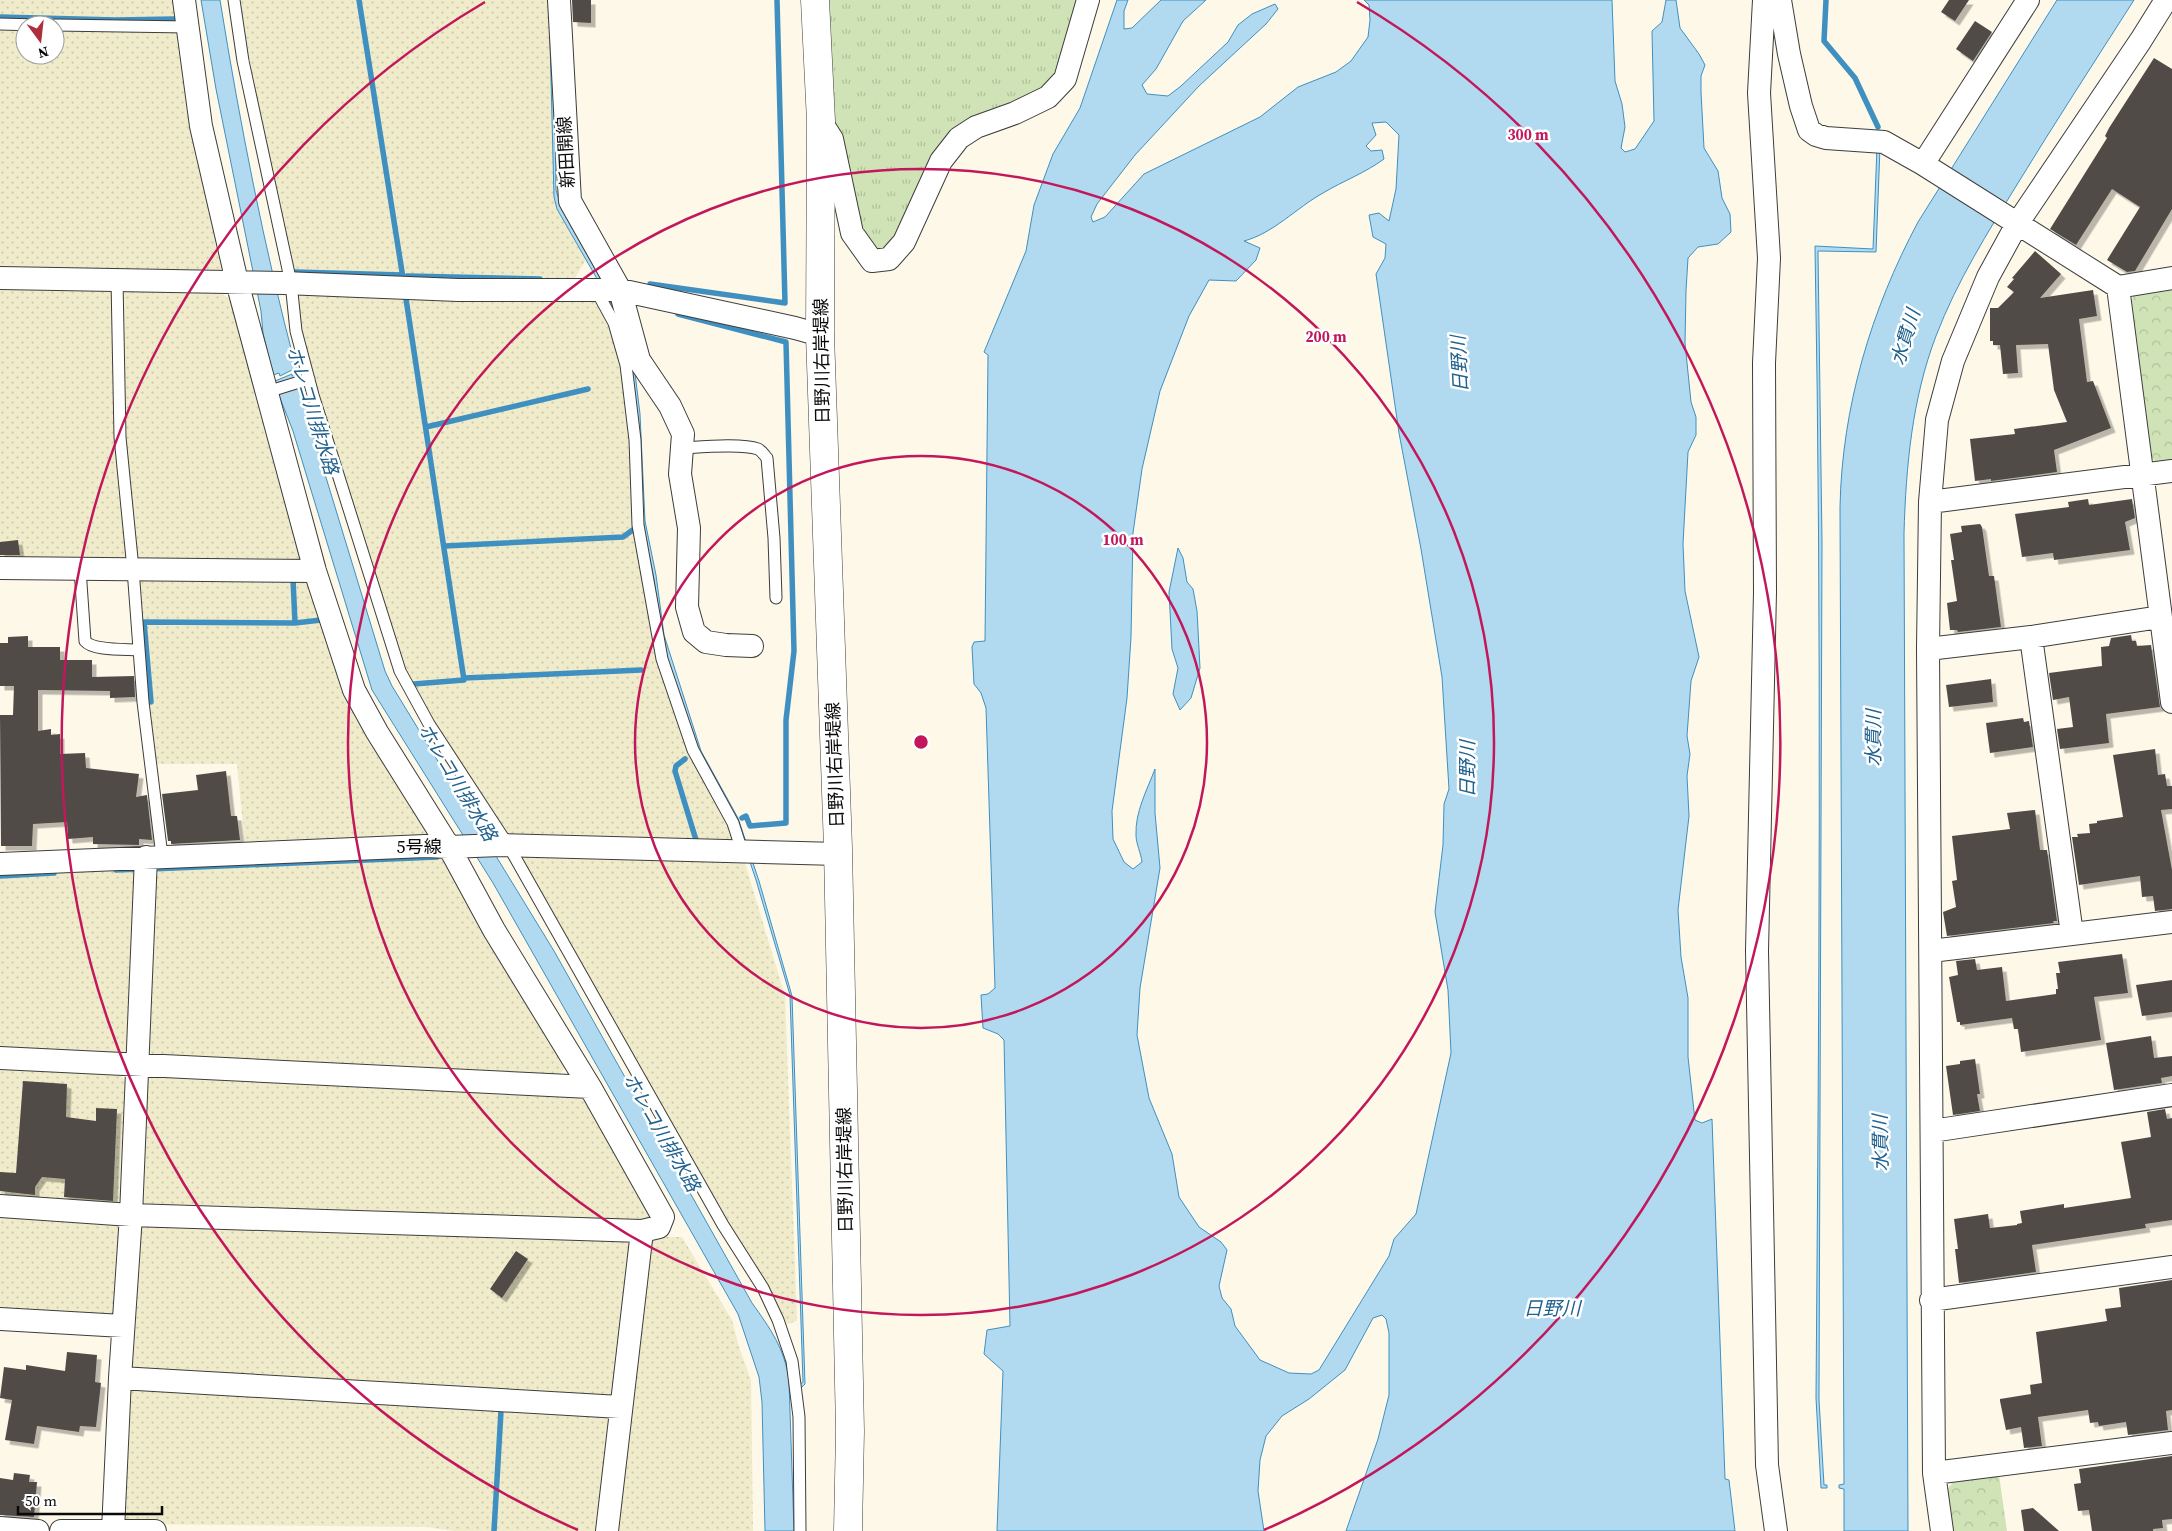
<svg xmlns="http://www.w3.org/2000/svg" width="2172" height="1531" font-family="'Source Serif 4','Noto Sans JP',serif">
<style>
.farmland{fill:url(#farmland-dots)}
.grass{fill:url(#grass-tufts)}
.park{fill:url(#park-crowns)}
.water{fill:#b1daf0;stroke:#3f90c0;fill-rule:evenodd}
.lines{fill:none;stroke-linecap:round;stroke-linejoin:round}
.stream{stroke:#3f90c0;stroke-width:5.5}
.building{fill:#514b47;filter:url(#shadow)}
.service-casing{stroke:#3d3d3d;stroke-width:13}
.minor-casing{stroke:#3d3d3d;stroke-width:24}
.tertiary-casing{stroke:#3d3d3d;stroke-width:29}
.service{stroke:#fff;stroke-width:11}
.minor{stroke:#fff;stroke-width:22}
.tertiary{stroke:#fff;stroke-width:28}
.ring{fill:none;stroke:#c2185b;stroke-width:2.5}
.labels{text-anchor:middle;stroke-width:5;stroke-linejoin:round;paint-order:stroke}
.street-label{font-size:18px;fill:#0a0a0a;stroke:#fff}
.water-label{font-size:19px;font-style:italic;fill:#20618e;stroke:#fff}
.centre{fill:#c2185b;stroke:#fff;stroke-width:2.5}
.ring-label{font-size:15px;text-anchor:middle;font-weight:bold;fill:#c2185b;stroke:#fff;stroke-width:5;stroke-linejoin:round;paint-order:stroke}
</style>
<defs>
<pattern id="farmland-dots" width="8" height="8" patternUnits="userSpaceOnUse" patternTransform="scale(1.25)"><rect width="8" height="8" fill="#f0eccb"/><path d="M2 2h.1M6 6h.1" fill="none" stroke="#ccc9ad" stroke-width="1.8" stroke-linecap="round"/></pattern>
<pattern id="grass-tufts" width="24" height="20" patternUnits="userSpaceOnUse" patternTransform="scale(1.25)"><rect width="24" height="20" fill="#cfe3b6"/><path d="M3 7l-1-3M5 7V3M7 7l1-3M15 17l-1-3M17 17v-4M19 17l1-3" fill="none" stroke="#b0c19b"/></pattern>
<pattern id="park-crowns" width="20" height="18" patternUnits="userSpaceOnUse" patternTransform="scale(1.25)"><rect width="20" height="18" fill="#cfe3b6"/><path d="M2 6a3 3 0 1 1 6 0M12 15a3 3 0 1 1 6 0" fill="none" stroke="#b0c19b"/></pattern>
<filter id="shadow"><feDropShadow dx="4.5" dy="4.5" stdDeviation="0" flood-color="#0004"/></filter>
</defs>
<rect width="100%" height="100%" fill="#fdf8e8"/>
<path class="farmland" d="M 0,0 L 174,0 L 178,22 L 0,21 Z
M 240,0 L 553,0 L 558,190 L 561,201 L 589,254 L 573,282 L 294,278 L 252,74 Z
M 0,27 L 25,27 L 25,55 L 55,55 L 55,28 L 107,29 L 121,32 L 179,32 L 225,265 L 214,276 L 0,272 Z
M 0,287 L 110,289 L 114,299 L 113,398 L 117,448 L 129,564 L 0,562 Z
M 125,289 L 220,291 L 231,301 L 264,426 L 303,556 L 298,565 L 137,564 L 124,429 L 121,298 Z
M 297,292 L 597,301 L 604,308 L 621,359 L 659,655 L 735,834 L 732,842 L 509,839 L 423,705 L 407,675 L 384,607 L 301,332 Z
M 144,577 L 305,580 L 314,590 L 429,831 L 425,839 L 245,846 L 237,764 L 155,764 L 138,585 Z
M 435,855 L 451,865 L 567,1065 L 559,1075 L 156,1059 L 148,1049 L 157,874 L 164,866 Z
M 520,857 L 744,860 L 785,996 L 797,1321 L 785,1325 Z
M 129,867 L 136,876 L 128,1048 L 119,1057 L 0,1052 L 0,873 Z
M 0,1068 L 117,1072 L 125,1081 L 121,1200 L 110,1208 L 0,1201 Z
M 156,1074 L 581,1090 L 653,1216 L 651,1223 L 149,1210 L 141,1202 L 146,1081 Z
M 0,1213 L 119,1220 L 114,1315 L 0,1313 Z
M 148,1222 L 632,1235 L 615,1395 L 606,1401 L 137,1371 L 130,1364 L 139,1231 Z
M 653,1237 L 682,1237 L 732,1320 L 739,1347 L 751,1380 L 753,1531 L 614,1531 L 647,1243 Z
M 137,1386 L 607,1415 L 610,1423 L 598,1531 L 454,1531 L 427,1527 L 127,1524 L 122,1518 L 129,1391 Z"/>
<path class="grass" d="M 824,0 L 1082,0 L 1053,84 L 971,124 L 901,238 L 877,255 L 859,234 L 828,115 Z"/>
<path class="park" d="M 2172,288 L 2172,463 L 2160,465 L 2149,456 L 2128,305 L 2136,293 Z
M 1999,1475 L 2007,1531 L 1951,1531 L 1945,1492 L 1954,1481 Z"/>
<path class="water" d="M 201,0 L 220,0 C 240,124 264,247 296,368 L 280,376 L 279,373 L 273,375 L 263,333 L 261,311 L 216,89 Z
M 549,0 L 553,14 L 556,190 L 562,210 L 616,306 L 634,365 L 640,414 L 645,521 L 656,575 L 664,635 L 701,751 L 738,818 L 759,881 L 792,996 L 805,1384 L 801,1388 L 799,1385 L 803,1382 L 790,995 L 756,880 L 736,820 L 697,750 L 667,660 L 661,635 L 654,579 L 642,521 L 620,325 L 612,305 L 557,209 L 554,197 Z
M 1117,0 L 1128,0 L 1124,11 L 1124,29 L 1132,28 L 1161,0 L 1206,0 L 1183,21 L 1156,69 L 1142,85 L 1147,94 L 1168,96 L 1181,86 L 1228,42 L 1238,25 L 1252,14 L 1275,4 L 1278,9 L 1266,24 L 1199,86 L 1135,155 L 1097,204 L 1091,217 L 1093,222 L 1105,217 L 1144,174 L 1260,117 L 1298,87 L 1336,72 L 1351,61 L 1368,37 L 1370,20 L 1369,5 L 1364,0 L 1612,0 L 1615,81 L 1622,104 L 1625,127 L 1621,148 L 1625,152 L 1635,149 L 1654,121 L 1652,31 L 1662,22 L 1666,0 L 1676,0 L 1680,28 L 1699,54 L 1705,65 L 1701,76 L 1701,92 L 1704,148 L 1718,171 L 1722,198 L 1730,214 L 1731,232 L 1718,244 L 1698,247 L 1688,258 L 1686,291 L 1685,343 L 1691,402 L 1696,417 L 1696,435 L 1688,452 L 1683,544 L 1685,591 L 1699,657 L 1691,681 L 1687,736 L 1690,754 L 1687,776 L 1689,816 L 1678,910 L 1681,957 L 1688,998 L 1688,1057 L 1695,1120 L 1702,1123 L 1712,1119 L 1725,1479 L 1729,1480 L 1735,1531 L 1346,1531 L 1378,1439 L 1389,1395 L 1389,1333 L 1386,1319 L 1382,1315 L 1373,1318 L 1345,1370 L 1309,1399 L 1282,1416 L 1266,1436 L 1260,1460 L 1258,1491 L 1264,1531 L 997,1531 L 1003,1371 L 984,1354 L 987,1330 L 1010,1326 L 1004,1040 L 998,1034 L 983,1028 L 981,995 L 988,994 L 995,988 L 986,708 L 981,693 L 974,684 L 972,647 L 974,642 L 985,641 L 988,355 L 984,352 L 1026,251 L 1034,205 L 1053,154 L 1080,108 ZM 1386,122 L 1399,135 L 1396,189 L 1389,221 L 1379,213 L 1369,215 L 1373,237 L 1386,244 L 1385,258 L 1376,274 L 1399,433 L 1421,549 L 1442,677 L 1449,789 L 1444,804 L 1443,845 L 1435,912 L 1448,990 L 1451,1053 L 1416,1214 L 1394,1239 L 1389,1256 L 1319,1370 L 1311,1374 L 1289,1373 L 1260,1360 L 1235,1326 L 1231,1309 L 1222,1298 L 1219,1286 L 1227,1250 L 1221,1242 L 1199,1227 L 1179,1197 L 1172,1154 L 1149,1098 L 1137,1035 L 1140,988 L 1160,868 L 1155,813 L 1155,769 C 1147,790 1135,812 1136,835 C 1136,844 1141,853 1142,862 L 1133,869 L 1124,862 L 1113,839 L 1112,811 L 1127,698 L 1131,637 L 1133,533 L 1142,469 L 1160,391 L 1189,316 L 1209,280 L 1236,281 L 1256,260 L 1260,248 L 1244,241 C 1274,233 1296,208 1323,193 C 1343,181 1365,173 1384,159 L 1382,150 L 1371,151 L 1366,146 L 1376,135 L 1372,123 Z
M 2057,0 L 2134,0 C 2095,61 2056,121 2018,183 C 1988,232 1957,281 1936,336 C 1912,399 1906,466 1904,533 L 1908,1531 L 1844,1531 L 1844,1489 L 1839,1488 L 1839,1485 L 1844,1484 L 1840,507 C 1842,407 1871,310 1918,222 Z
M 1877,147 L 1880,147 L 1876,252 L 1818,251 L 1822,542 L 1819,1400 L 1824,1485 L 1827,1485 L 1827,1488 L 1821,1488 L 1816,1398 C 1819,1014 1822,630 1815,246 L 1873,249 Z
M 292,374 L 292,376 L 299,374 L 310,425 L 385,671 L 392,686 L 554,951 L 752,1303 C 770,1328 785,1349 789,1381 L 794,1531 L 765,1531 L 762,1402 L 759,1377 L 738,1314 L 493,883 L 372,690 L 293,431 L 280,398 L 275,381 Z
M 1178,548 L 1183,558 L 1187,582 L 1193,589 L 1197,611 L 1200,668 L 1191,698 L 1180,710 L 1173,694 L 1178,668 L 1172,649 L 1169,592 Z"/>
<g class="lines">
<path class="stream" d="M 359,0 L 403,278
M 1826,0 L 1824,41 L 1855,78 L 1878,127
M 0,17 L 116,20 L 175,19
M 295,272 L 402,275
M 407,276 L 540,279
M 650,284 L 785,303 L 777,0
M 406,299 L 464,680 L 414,684
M 678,314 L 786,342 L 794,651 L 786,720 L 786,823 L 750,826 L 746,816 L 742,818
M 426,427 L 588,389
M 445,546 L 623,537 L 634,529
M 293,579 L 295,623
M 464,678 L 641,670
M 151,702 L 144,622 L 295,623 L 321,620
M 685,759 L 676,766 L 675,771 L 696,840
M 151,869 L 437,857
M 116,870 L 141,869
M 0,876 L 54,873
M 494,1531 L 501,1411"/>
</g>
<path class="building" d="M 572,0 L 591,0 L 591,23 L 573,22 Z
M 1949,0 L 1969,0 L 1955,21 L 1941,12 Z
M 1975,21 L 1992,32 L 1973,61 L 1956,49 Z
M 2154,58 L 2172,69 L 2172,209 L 2135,271 L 2127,272 L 2107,260 L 2140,207 L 2112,189 L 2076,245 L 2050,229 L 2107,138 L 2105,136 L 2109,128 Z
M 2035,251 L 2061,274 L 2040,298 L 2093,290 L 2097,316 L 2079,319 L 2087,382 L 2093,381 L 2111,428 L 2054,450 L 2057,472 L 1991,481 L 1991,479 L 1975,481 L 1970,439 L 2015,434 L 2014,429 L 2067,422 L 2054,390 L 2048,344 L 2016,345 L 2018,373 L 2003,374 L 2000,345 L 1993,345 L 1993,341 L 1990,341 L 1990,308 L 1998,308 L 2014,292 L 2007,287 L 2014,279 L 2012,278 Z
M 2088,499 L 2089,505 L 2132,499 L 2135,518 L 2125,522 L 2130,550 L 2054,560 L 2053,553 L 2022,557 L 2015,514 L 2069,507 L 2068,502 Z
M 1980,524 L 1982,527 L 1989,576 L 1994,576 L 2001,627 L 1958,632 L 1957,630 L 1950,630 L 1947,603 L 1957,601 L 1951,560 L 1954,560 L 1950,534 L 1962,532 L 1961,526 Z
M 18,540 L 20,555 L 0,555 L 0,542 Z
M 2131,635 L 2132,641 L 2136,641 L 2137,646 L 2151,645 L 2160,707 L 2106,714 L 2109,743 L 2060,749 L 2057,729 L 2073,727 L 2069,697 L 2053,700 L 2049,673 L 2102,666 L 2101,647 L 2109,646 L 2111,638 Z
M 28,636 L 28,647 L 60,647 L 60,660 L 92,660 L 92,677 L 134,676 L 135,697 L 110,698 L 110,691 L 38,690 L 38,731 L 51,729 L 51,735 L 60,734 L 60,754 L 85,753 L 86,768 L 139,774 L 136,797 L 147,795 L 152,840 L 139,839 L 139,845 L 93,844 L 93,837 L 68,839 L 67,822 L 33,824 L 32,846 L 1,846 L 0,715 L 13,715 L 14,686 L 0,686 L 0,643 L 8,643 L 8,637 Z
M 1991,679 L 1993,702 L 1949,707 L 1946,685 Z
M 2023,718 L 2024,722 L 2029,721 L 2033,747 L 1990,753 L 1986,723 Z
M 2155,749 L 2158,775 L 2165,774 L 2167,786 L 2172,786 L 2172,809 L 2161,810 L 2172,870 L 2172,909 L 2155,911 L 2153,896 L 2142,897 L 2140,876 L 2079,885 L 2072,837 L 2078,837 L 2077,834 L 2090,833 L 2089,824 L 2097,823 L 2097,821 L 2123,817 L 2113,755 Z
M 226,771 L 231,816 L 237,816 L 240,840 L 171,844 L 171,841 L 168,841 L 162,794 L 198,790 L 196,775 Z
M 2035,810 L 2040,850 L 2047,850 L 2057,921 L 2053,921 L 2054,923 L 1947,936 L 1943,912 L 1956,907 L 1952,881 L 1957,880 L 1952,836 L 2010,829 L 2007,813 Z
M 2122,954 L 2128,993 L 2094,997 L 2101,1040 L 2021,1052 L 2018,1029 L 2014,1029 L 2012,1018 L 1960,1025 L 1960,1022 L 1957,1022 L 1949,977 L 1958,975 L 1956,961 L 1975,959 L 1977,970 L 2002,967 L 2006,1001 L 2056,994 L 2056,989 L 2058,989 L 2056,973 L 2060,973 L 2058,962 Z
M 2172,980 L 2172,1012 L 2142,1016 L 2136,985 Z
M 2151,1036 L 2154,1058 L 2172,1056 L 2172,1076 L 2161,1078 L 2162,1083 L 2114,1090 L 2106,1043 Z
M 1975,1059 L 1980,1094 L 1977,1094 L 1980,1111 L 1953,1115 L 1946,1066 L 1960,1064 L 1960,1061 Z
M 23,1081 L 67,1084 L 66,1117 L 96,1121 L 96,1108 L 117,1109 L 113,1201 L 64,1197 L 65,1179 L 42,1177 L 35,1187 L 35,1195 L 0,1191 L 0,1172 L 16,1173 Z
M 2165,1109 L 2167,1119 L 2172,1118 L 2172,1220 L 2145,1224 L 2146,1228 L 2032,1245 L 2036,1272 L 1959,1283 L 1955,1249 L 1958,1249 L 1954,1219 L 1988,1214 L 1990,1228 L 2017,1225 L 2017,1224 L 2022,1223 L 2020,1211 L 2064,1204 L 2064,1208 L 2131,1198 L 2121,1142 L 2151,1137 L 2147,1112 Z
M 516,1251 L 528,1259 L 502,1298 L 490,1289 Z
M 2172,1280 L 2172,1410 L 2166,1411 L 2168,1430 L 2128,1435 L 2126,1422 L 2099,1426 L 2098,1422 L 2090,1423 L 2088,1410 L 2038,1417 L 2042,1446 L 2024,1448 L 2021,1427 L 2006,1430 L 2000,1401 L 2000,1399 L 2031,1394 L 2030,1385 L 2042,1383 L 2036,1332 L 2107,1321 L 2105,1309 L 2121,1307 L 2119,1288 Z
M 67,1352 L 97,1355 L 95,1382 L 101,1383 L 96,1427 L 80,1426 L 79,1432 L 37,1426 L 34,1444 L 5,1440 L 12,1400 L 0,1398 L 4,1367 L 26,1370 L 26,1365 L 65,1371 Z
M 2172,1456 L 2172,1519 L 2162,1520 L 2163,1528 L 2153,1529 L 2153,1531 L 2092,1531 L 2089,1510 L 2078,1511 L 2074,1484 L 2081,1483 L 2079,1469 Z
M 14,1473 L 30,1475 L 29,1482 L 37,1482 L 34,1517 L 0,1515 L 0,1478 L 13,1480 Z
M 2033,1508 L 2059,1531 L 2024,1531 L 2021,1510 Z"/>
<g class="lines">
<g class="service-casing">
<path id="service" d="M 234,0 L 243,61 L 291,283 L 296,331 L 313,395 L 400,671 L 429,724 L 508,845 L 723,1225 L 763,1288 L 778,1320 L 792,1361 L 799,1417 L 800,1531
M 0,24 L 36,25
M 55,25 L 188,27
M 117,280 L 120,437 L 133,569 L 143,702 L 162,856
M 596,290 L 614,323 L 626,365 L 635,440 L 638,525 L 662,659 L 693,750 L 733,823 L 742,851
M 267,392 L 309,379
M 682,448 C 700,447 742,443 758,449 C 762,451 764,455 767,458 L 774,538 L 776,598
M 80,569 L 85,641 C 93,651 125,649 139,650"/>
</g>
<g class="minor-casing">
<path id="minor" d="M 559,0 L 570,201 L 620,290 L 639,360 L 670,406 L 683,434 L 680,474 L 689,528 L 687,607 L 694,632 L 706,642 L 726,645 L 752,646
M 1764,0 L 1759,93 L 1769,258 L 1764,363 L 1765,592 L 1757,951 L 1767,1465 L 1776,1531
M 1780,0 L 1789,54 L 1801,106 L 1809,130 L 1816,135 L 1826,138 L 1884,142 L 1923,164
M 2028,0 L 1923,164 L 2118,287 L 2172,278
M 823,125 L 832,139 L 852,233 L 872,261 L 889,259 L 904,242 L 941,161 L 959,138 L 976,127 L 1015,113 L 1048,97 L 1065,79 L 1088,0
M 0,278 L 284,283 L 458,290 L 620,290 L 795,328 L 820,335
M 2118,287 L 2172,702
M 1930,502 L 2172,471
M 0,568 L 315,571
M 2031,637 L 2072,934
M 1928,649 L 2031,637 L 2160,617
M 0,864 L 425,846 L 449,847 L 500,845 L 838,854
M 1931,951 L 2172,922
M 0,1058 L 590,1087
M 1932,1131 L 2172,1095
M 0,1206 L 131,1215 L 642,1231 L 659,1227 L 663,1217 L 590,1087 L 494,930 L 449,847 L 377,732 L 354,690 L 315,571 L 237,282 L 201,126 L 184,0
M 1931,1300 L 2172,1267
M 0,1319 L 123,1326
M 120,1378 L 620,1407
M 1934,1473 L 2172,1443
M 0,1528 L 38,1531
M 61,1531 L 155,1531
M 113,1531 L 120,1378 L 131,1215 L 146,857
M 607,1531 L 642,1231
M 1942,1531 L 1934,1473 L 1928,649 L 1930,502 L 1937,420 L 1953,361 L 1988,277 L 2017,224 L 2141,40 L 2166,0"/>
</g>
<g class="tertiary-casing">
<path id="tertiary" d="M 815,0 L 821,121 L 820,335 L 838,848 L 850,1431 L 848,1531"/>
</g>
<use href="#service" class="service"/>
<use href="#minor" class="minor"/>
<use href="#tertiary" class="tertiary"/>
</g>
<g class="ring">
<circle cx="921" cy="742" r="286"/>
<circle cx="921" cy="742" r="573"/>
<path d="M578 1530A859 859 0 0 1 485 2M1357 2A859 859 0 0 1 1264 1530"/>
</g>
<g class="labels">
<g class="street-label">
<text transform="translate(566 152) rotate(-93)" y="6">新田開線</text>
<text transform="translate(822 361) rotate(-91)" y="6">日野川右岸堤線</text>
<text transform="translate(835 765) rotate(-92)" y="6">日野川右岸堤線</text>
<text x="419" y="853">5号線</text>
<text transform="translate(845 1170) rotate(-91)" y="6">日野川右岸堤線</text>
</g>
<g class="water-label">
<text transform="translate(1905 337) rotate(-73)" y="7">水貫川</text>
<text transform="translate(1459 364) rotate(-93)" y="7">日野川</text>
<text transform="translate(313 410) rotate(73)" y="7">ホレコ川排水路</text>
<text transform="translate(1873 738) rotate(-90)" y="7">水貫川</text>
<text transform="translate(1467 769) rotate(-90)" y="7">日野川</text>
<text transform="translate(458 782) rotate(59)" y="7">ホレコ川排水路</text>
<text transform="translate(662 1132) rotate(60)" y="7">ホレコ川排水路</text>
<text transform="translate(1880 1143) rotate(-91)" y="7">水貫川</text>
<text x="1552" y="1315">日野川</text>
</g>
</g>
<circle cx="921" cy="742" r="8" class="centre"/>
<g class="ring-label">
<text x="1528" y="140">300 m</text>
<text x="1326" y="342">200 m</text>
<text x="1123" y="545">100 m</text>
</g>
<g transform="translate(40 40) rotate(165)"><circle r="24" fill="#ffffff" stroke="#9d9d9d"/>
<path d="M0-4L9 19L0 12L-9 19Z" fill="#ac2f39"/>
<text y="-8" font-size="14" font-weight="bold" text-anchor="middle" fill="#0a0a0a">N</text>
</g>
<path d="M18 1506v8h144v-8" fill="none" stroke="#0a0a0a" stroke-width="2.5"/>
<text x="25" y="1506" font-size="15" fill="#0a0a0a" stroke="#ffffff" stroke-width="4" paint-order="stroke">50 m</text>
</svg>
